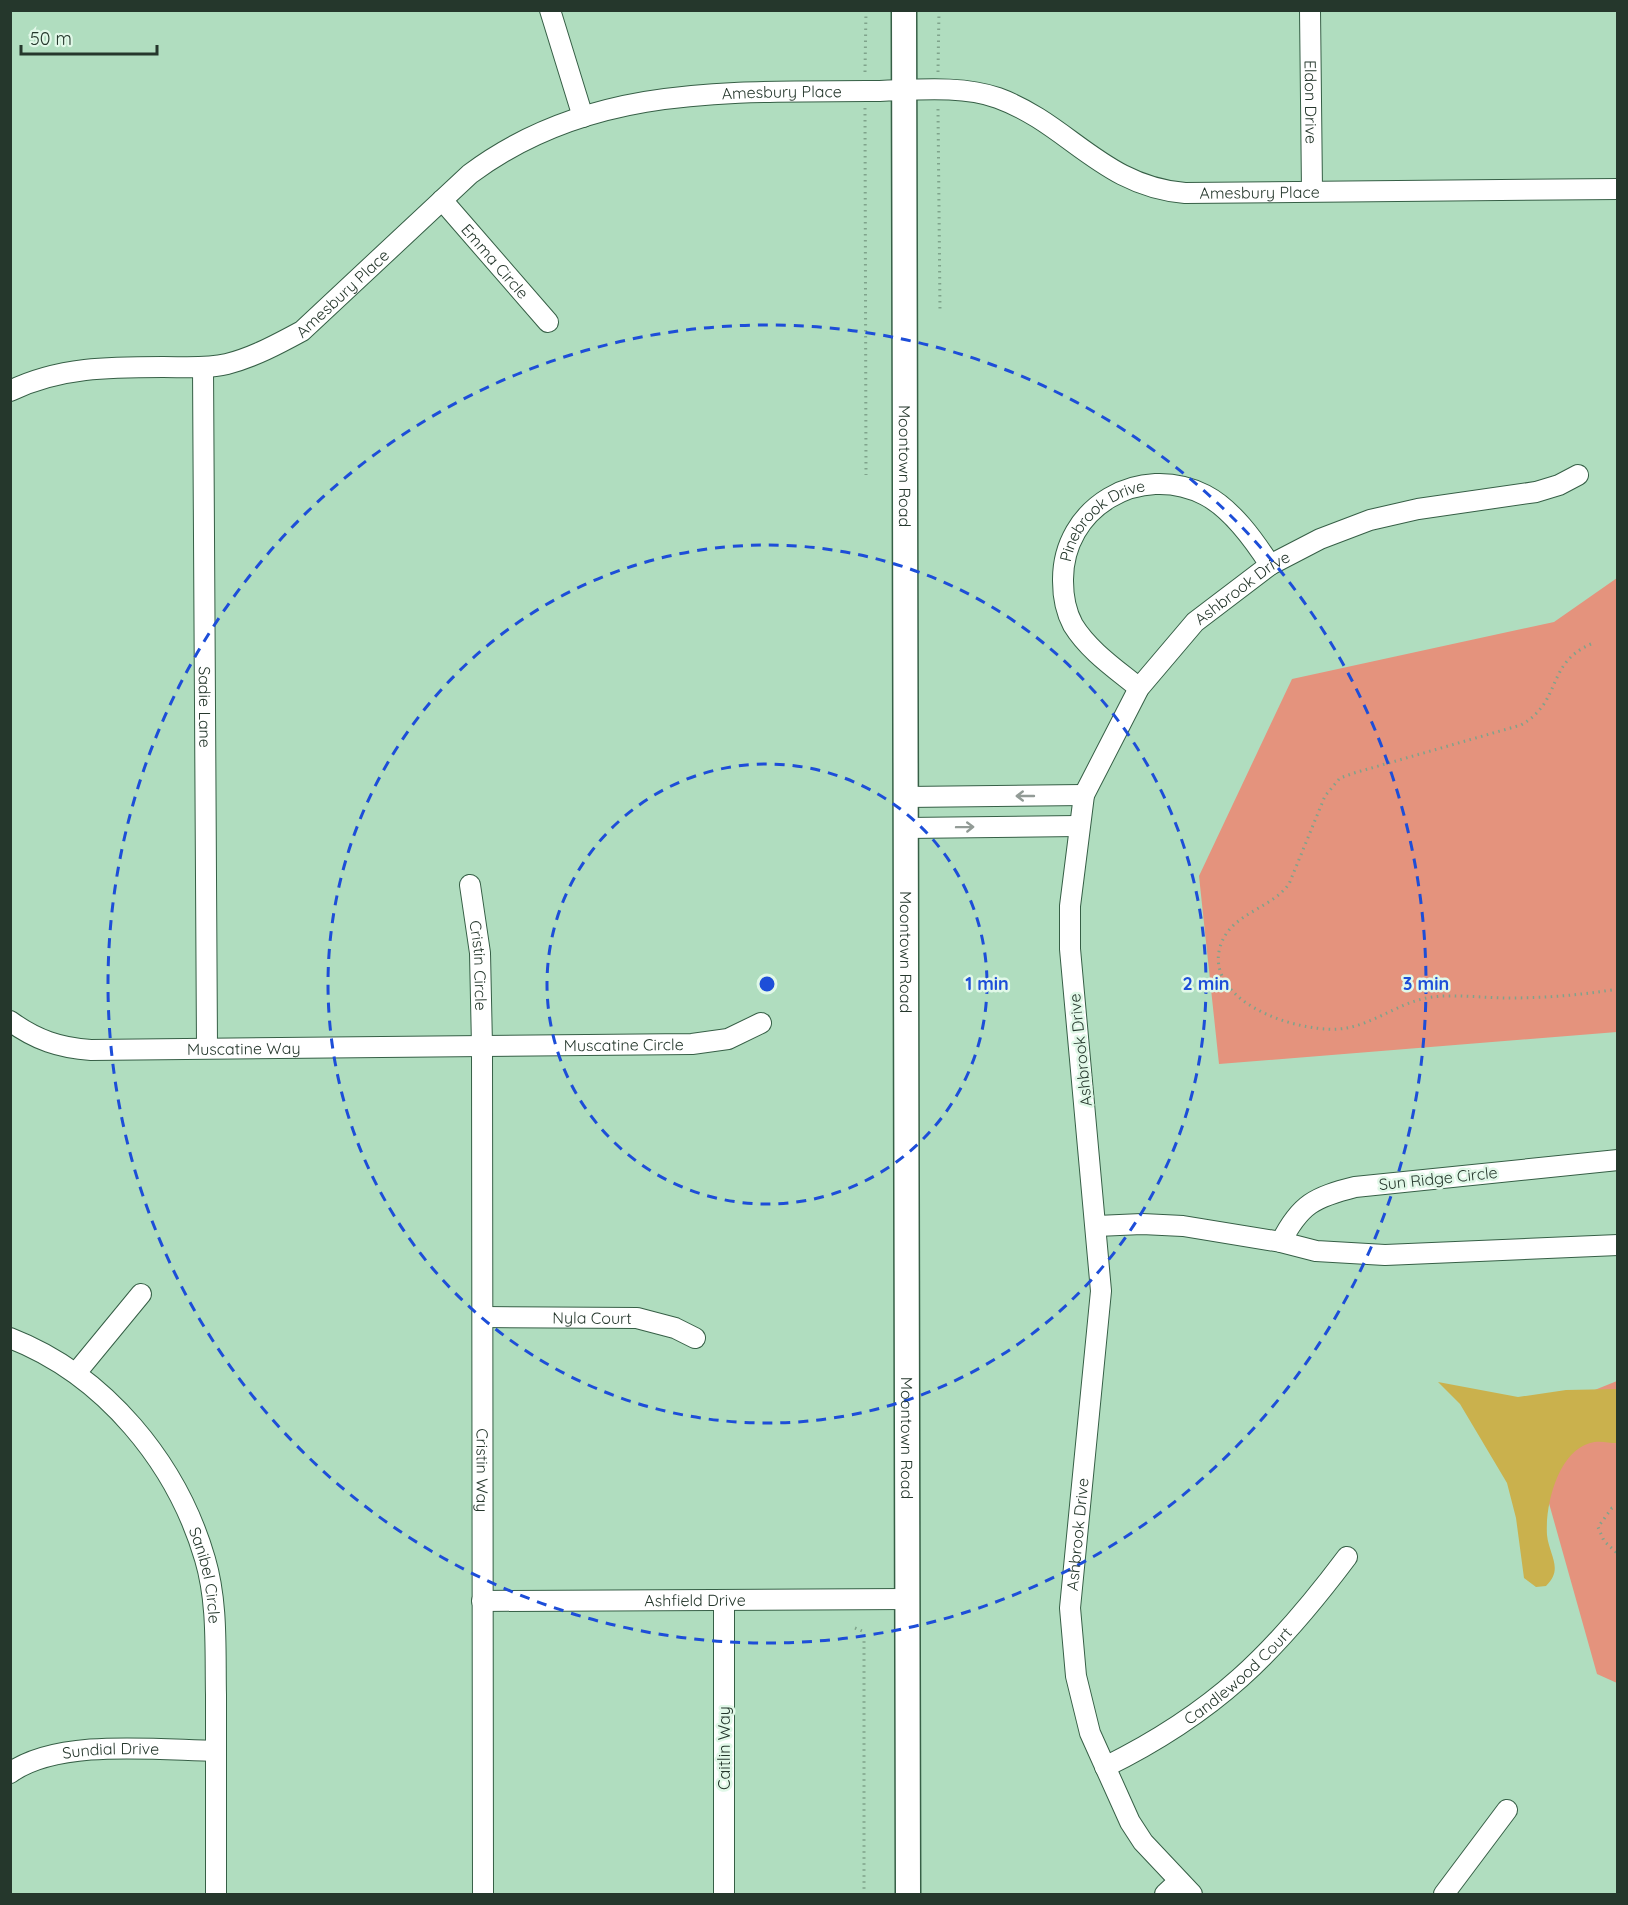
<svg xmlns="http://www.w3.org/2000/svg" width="1628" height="1905" font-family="Quicksand,sans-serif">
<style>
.green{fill:#e4937d}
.water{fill:#cab14d}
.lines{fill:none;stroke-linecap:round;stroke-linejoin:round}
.minor-casing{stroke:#365f46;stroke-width:22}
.tertiary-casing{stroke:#365f46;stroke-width:27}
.path{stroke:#7fa38b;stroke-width:3;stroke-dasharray:1.5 4.5;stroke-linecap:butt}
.minor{stroke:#fff;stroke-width:20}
.tertiary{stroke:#fff;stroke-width:24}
.oneway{stroke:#929b96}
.ring{fill:none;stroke:#1d4ed8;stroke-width:3;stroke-dasharray:10 8}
.labels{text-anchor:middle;stroke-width:5;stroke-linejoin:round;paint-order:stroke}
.street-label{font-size:16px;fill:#25372c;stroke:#e1f8e8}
.centre{fill:#1d4ed8;stroke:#e1f8e8;stroke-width:3}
.ring-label{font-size:18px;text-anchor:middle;font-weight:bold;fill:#1d4ed8;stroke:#e1f8e8;stroke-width:5;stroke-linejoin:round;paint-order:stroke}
</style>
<rect width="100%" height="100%" fill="#b0ddbf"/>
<path class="green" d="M 1617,578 L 1617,1032 L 1219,1064 L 1199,876 L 1292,679 L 1554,622 Z
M 1617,1381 L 1617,1683 L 1597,1674 L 1525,1418 Z"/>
<path class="water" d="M 1438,1382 L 1518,1397 L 1566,1390 L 1617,1389 L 1617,1443 C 1608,1443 1599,1440 1590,1443 C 1558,1452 1545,1505 1547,1535 C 1549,1555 1564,1569 1546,1586 L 1536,1587 L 1524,1578 L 1516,1518 L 1507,1483 L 1460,1404 Z"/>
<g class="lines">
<g class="minor-casing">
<g id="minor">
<path d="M 550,10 L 583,117"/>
<path id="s1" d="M 1310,10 L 1312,191"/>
<path id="s2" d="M 442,200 L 548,322"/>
<path id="s3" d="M 203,367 L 207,1047"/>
<path id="s4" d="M 10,391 C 59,367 110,367 163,367 C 184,367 206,369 227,364 C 254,357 278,344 302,331 L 470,174 C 589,85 727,92 867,91 C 908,91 958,84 998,98 C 1069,124 1102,186 1185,193 L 1618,189"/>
<path id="s5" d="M 1139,688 C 1116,669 1089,651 1073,625 C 1066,612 1063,595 1063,581 C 1062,507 1140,462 1205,495 C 1232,509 1254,540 1270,565"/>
<path d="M 906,797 L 1084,795"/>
<path d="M 906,828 L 1078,826"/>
<path id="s6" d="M 470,885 L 480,953 L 482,1046 L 483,1894"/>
<path id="s7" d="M 10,1021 C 36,1040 60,1048 91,1050 L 692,1044 L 728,1039 L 761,1023"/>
<path d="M 1618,1160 L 1355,1187 C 1315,1197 1300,1204 1281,1242 L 1316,1251 L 1385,1255 L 1618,1245"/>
<path d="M 1097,1226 L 1142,1224 L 1183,1226 L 1281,1242"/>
<path id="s8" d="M 484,1317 L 637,1318 L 675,1328 L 695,1338"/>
<path id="s9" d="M 10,1338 C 105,1375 177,1463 205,1559 C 218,1603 215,1650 216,1695 C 216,1761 216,1828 216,1894"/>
<path d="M 76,1373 L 141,1294"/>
<path id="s10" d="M 482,1601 L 907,1599"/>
<path id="s11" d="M 1105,1767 C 1215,1713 1275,1653 1347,1557"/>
<path id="s12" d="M 10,1773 C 59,1738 158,1750 216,1751"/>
<path d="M 724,1894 L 724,1602"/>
<path d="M 1165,1894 L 1179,1881"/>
<path id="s13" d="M 1192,1894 L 1143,1842 L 1130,1822 L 1090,1733 L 1076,1676 L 1070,1608 L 1101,1291 L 1070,949 L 1070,906 L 1084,795 L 1139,688 L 1195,622 L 1270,565 L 1320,539 L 1370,520 L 1418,509 L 1536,492 L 1559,485 L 1578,475"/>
<path d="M 1444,1894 L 1507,1810"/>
</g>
</g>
<g class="tertiary-casing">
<g id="tertiary">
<path id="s14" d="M 904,10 L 908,1894"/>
</g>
</g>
<path class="path" d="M 865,72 L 866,10
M 938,72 L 939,10
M 865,108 L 866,475
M 938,109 L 940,311
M 1591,644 C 1545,664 1563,701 1521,725 L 1354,773 L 1340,778 L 1325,796 L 1289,884 C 1270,910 1230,913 1220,947 C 1204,1004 1305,1036 1347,1028 C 1377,1022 1402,1001 1432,997 C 1457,994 1484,998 1509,998 C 1546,998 1581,995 1618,989
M 1618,1507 L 1612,1508 L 1598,1527 L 1604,1541 L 1618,1554
M 855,1628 L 862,1631 L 864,1641 L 864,1894"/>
<use href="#minor" class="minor"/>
<use href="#tertiary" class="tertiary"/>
</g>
<defs><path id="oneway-shaft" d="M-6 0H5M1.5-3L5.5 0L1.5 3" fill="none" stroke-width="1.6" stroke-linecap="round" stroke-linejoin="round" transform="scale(1.5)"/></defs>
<g class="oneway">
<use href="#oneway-shaft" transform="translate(1025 796) rotate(180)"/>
<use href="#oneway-shaft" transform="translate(965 827) rotate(-1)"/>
</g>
<g class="ring">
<circle cx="767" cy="984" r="220"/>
<circle cx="767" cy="984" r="439"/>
<circle cx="767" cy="984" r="659"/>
</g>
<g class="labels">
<g class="street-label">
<text dy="6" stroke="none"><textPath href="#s4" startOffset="861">Amesbury Place</textPath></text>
<text dy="6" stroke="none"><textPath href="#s1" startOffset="92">Eldon Drive</textPath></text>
<text dy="6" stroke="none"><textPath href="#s4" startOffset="1365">Amesbury Place</textPath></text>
<text dy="6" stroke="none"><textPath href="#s2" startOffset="81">Emma Circle</textPath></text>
<text dy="6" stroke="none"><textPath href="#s4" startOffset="358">Amesbury Place</textPath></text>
<text dy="6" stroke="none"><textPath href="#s14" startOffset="456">Moontown Road</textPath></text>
<text dy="6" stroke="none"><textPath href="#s5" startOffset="216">Pinebrook Drive</textPath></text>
<text dy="6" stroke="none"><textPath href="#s13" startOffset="1402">Ashbrook Drive</textPath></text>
<text dy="6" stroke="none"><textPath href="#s3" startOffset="340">Sadie Lane</textPath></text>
<text dy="6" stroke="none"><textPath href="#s14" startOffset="942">Moontown Road</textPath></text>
<text dy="6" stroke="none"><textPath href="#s6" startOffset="81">Cristin Circle</textPath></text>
<text dy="6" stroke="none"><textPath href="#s7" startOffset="620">Muscatine Circle</textPath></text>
<text dy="6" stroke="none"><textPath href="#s7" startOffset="240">Muscatine Way</textPath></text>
<text transform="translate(1080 1050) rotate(-96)" y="6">Ashbrook Drive</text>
<text transform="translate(1438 1178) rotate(-6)" y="6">Sun Ridge Circle</text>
<text dy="6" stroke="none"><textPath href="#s8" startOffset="108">Nyla Court</textPath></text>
<text dy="6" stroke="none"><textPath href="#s14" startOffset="1428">Moontown Road</textPath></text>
<text dy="6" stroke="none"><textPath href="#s6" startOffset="586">Cristin Way</textPath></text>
<text dy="6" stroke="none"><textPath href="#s13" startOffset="394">Ashbrook Drive</textPath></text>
<text dy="6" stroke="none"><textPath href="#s9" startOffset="321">Sanibel Circle</textPath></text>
<text dy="6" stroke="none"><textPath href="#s10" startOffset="213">Ashfield Drive</textPath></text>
<text dy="6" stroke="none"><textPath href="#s11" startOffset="162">Candlewood Court</textPath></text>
<text transform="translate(724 1748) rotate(-90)" y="6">Caitlin Way</text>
<text dy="6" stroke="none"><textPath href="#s12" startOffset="105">Sundial Drive</textPath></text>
</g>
</g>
<circle cx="767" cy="984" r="9" class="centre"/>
<g class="ring-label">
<text x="987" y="990">1 min</text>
<text x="1206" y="990">2 min</text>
<text x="1426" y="990">3 min</text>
</g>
<rect width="1628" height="1905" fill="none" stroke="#25372c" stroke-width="24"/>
<path d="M21 45v9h136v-9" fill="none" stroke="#25372c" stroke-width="3"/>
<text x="30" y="45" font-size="18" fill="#25372c" stroke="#e1f8e8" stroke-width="4.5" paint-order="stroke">50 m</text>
</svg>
